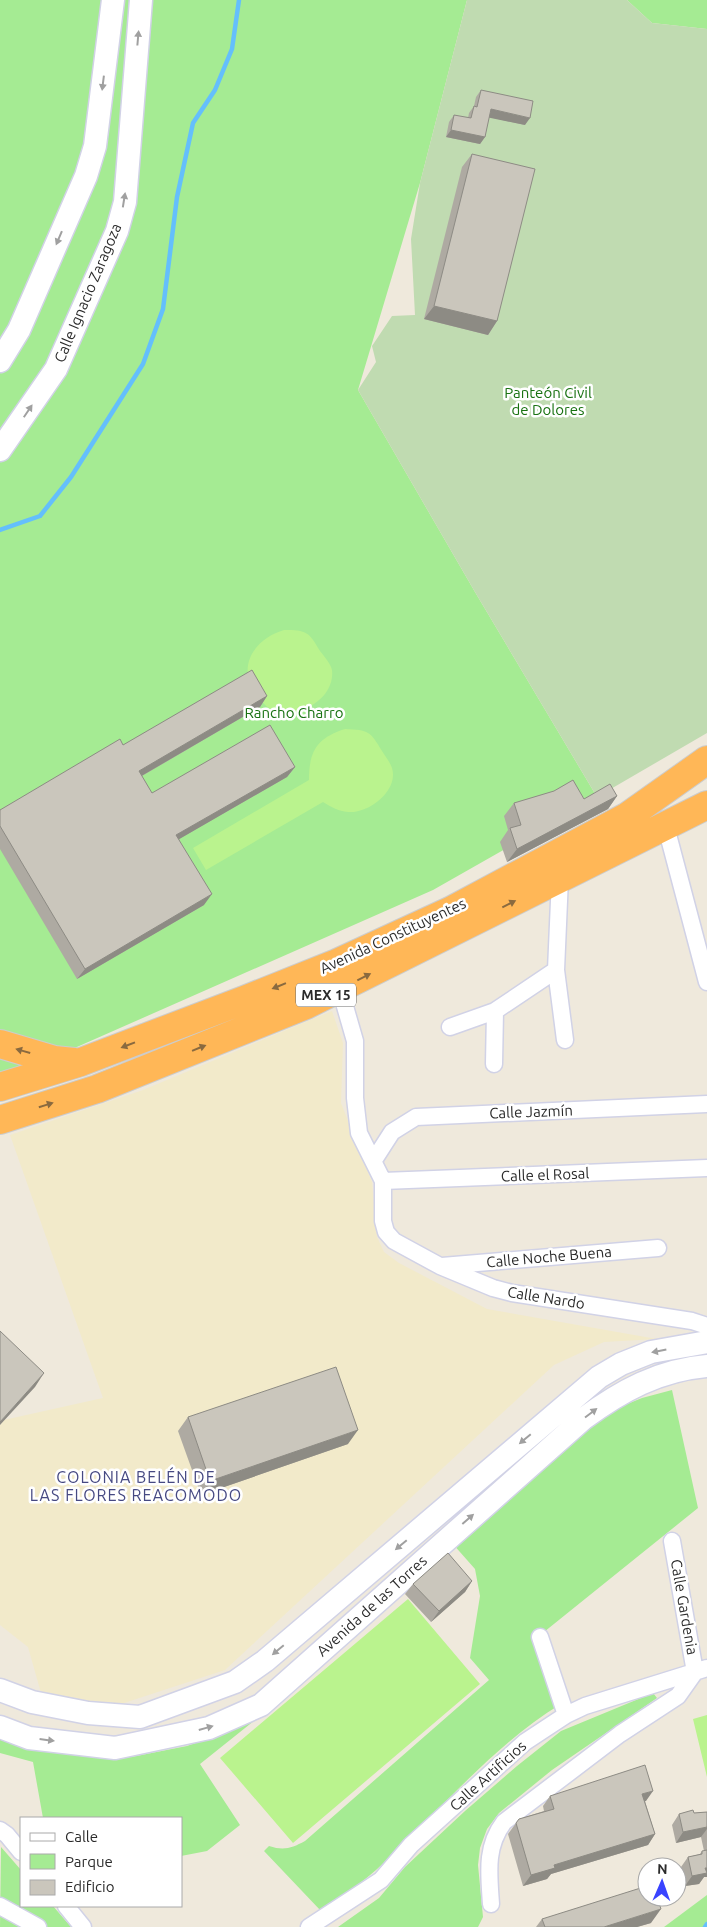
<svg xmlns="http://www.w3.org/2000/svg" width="707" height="1927" font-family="Ubuntu,sans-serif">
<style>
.education{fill:#f2eaca}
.green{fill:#a5eb93}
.cemetery{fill:#c0dbb1}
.pitch{fill:#baf38e}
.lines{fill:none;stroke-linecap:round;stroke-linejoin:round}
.stream{stroke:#64bffc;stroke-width:4.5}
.street-casing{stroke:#d1d2e6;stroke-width:19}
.secondary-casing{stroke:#d1d2e6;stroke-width:25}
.highway-casing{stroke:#ccc;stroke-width:30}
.street{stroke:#fff;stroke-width:16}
.secondary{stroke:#fff;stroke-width:22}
.highway{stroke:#ffb757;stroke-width:28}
.wall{fill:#aeaaa2}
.shaded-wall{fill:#8d8b84}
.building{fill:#cac6bc;stroke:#8d8b84}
.oneway{fill:#a0a0a0}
.oneway2{fill:#8a6a3f}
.labels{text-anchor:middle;stroke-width:5;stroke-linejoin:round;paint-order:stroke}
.shield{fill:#fff;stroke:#6b6b6b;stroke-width:1}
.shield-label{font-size:14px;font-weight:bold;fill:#2b2b2b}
.street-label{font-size:15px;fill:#2b2b2b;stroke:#fff}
.park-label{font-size:15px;fill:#197212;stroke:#fff}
.neighbourhood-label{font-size:16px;letter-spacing:1px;fill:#464982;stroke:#fff}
</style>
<rect width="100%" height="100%" fill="#efe9dc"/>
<path class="education" d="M 332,1011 L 343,1043 L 341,1103 L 372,1182 L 377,1237 L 384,1252 L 399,1263 L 487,1309 L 657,1339 L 604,1342 L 554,1365 L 225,1670 L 115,1706 L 41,1693 L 28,1647 L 0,1625 L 0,1425 L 4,1420 L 103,1398 L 10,1135 L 143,1090 Z"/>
<path class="green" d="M 0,0 L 467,0 L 420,183 L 358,390 L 475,592 L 597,797 L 433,890 L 61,1054 L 0,1073 Z
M 627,0 L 707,0 L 707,29 L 652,23 Z
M 672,1390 L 698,1508 L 539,1636 L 561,1704 C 490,1747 437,1815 376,1870 C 359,1885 339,1898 321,1911 L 264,1851 L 269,1846 C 284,1851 292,1848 305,1841 L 489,1680 L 470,1658 L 480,1596 L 475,1569 L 452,1543 L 610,1411 L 642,1398 Z
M 653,1693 L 657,1698 L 552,1770 L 499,1813 L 487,1829 L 480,1848 L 478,1865 L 483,1917 L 478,1927 L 338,1927 L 379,1898 L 405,1867 L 465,1811 L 517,1766 L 561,1731 Z
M 285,1696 L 200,1764 L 240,1825 L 207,1851 L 181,1856 L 181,1818 L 43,1818 L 33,1762 L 0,1753 L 0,1733 L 96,1756 L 131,1757 L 187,1746 L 223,1733 Z
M 1,1847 L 21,1870 L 21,1906 L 53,1906 L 71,1927 L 0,1927 Z
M 707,1895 L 707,1927 L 664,1927 Z"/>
<path class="cemetery" d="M 467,0 L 627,0 L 652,23 L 707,29 L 707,733 L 597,797 L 475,592 L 358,390 L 376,362 L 372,346 L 392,316 L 415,315 L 411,239 L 420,183 Z"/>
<path class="pitch" d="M 284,630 C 307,630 309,632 320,651 C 324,656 331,664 332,670 C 336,706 279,728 261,700 C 257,694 251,687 249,680 C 242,655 263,636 284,630 Z
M 345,729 C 369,730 370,731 382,751 C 385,756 390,762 392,768 C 399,791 368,814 348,812 C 338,811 331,807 323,802 L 206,870 L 193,848 L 309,780 C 309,751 317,738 345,729 Z
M 408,1599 L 480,1684 L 293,1843 L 220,1758 Z
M 707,1715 L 707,1777 L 693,1719 Z"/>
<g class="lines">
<path class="stream" d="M 0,530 L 40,516 L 71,477 L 143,364 L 163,309 L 177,197 L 193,123 L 215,90 L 232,49 L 239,0
M 705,1927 L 707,1924"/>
<g class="street-casing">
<path id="street" d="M 666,827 L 707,982
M 560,878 L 556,970 L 565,1040
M 340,989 L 355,1041 L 355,1098 L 359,1133 L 383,1181 L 383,1221 L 386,1232 L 394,1241 L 440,1266 L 493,1288 L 512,1293 L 692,1321 L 707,1326
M 450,1027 L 495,1011 L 556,970
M 494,1064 L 495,1011
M 374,1160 L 392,1132 L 416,1117 L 707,1104
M 383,1181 L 707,1168
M 442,1266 L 658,1248
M 540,1637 L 566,1715
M 0,1830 L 7,1835 L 21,1852
M 491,1904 C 489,1874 485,1847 504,1822 L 620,1734 L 678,1696 L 695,1672 L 672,1541
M 0,1906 L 38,1927
M 66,1906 L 83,1927
M 309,1927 L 381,1880 L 411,1845 L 525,1742 L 566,1715 L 585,1706 L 707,1668"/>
</g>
<g class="secondary-casing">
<path id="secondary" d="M 0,361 L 19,330 L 86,176 L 95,146 L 113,0
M 0,450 L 56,369 L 117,231 L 125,202 L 141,0
M 0,1690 L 32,1702 L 88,1713 L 140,1717 L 235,1682 L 265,1661 L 599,1377 L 621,1364 L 651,1352 L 707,1342
M 0,1727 L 29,1738 L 115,1748 L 209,1728 L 261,1705 L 583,1419 C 621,1391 659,1370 707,1366"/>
</g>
<g class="highway-casing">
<path id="highway" d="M 0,1044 L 54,1060 L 74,1062
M 0,1087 L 81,1062 L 244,1000 L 337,963 L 450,911 L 628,816 L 707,760
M 0,1120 L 97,1089 L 306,1005 L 707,805"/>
</g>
<use href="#street" class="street"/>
<use href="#secondary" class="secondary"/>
<use href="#highway" class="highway"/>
</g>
<path class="wall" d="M 481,90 L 525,125 L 489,117 L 485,137 L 480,144 L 446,137 L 449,122 L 454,115 L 468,118 L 469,113 L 474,106 L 476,97 Z
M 472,154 L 497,321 L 488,335 L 424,319 L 462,167 Z
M 267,696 L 260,707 L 142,776 L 152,793 L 295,767 L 287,777 L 179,839 L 204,905 L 77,979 L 0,849 L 0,810 L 123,745 Z
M 617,796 L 608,809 L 507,862 L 500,842 L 508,830 L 504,816 L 514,803 L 584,799 Z
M 188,1417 L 348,1444 L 201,1495 L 178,1431 Z
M 472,1581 L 465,1592 L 431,1622 L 405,1594 L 413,1584 Z
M 550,1796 L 646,1801 L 645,1801 L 655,1834 L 648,1845 L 551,1874 L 547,1879 L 523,1886 L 508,1834 L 519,1819 L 544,1811 L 543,1806 Z
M 707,1812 L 707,1877 L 704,1877 L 699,1884 L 685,1886 L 681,1867 L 688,1857 L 700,1854 L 702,1851 L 704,1851 L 701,1837 L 676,1843 L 672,1825 L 679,1814 Z
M 542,1919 L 651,1923 L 637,1927 L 536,1927 Z"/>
<path class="shaded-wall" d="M 491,109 L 530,118 L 525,125 L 486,117 Z
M 451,130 L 485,137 L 480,144 L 446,137 Z
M 434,306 L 497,321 L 488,335 L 424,319 Z
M 267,696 L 260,707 L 131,782 L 139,771 Z
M 295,767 L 287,777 L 169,845 L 176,835 Z
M 617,796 L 608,809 L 507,862 L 517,849 Z
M 212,894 L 204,905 L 77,979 L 85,969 Z
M 44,1373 L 35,1387 L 0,1425 L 0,1422 Z
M 358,1430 L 348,1444 L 201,1495 L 210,1481 Z
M 472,1581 L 465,1592 L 431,1622 L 439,1611 Z
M 653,1791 L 646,1801 L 635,1804 L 642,1794 Z
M 707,1827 L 707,1829 L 701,1837 L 676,1843 L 683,1832 Z
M 655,1834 L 648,1845 L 551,1874 L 547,1879 L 523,1886 L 531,1875 L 554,1865 Z
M 705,1868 L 707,1868 L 707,1877 L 704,1877 L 699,1884 L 685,1886 L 692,1876 Z
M 661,1909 L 651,1923 L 637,1927 L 604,1927 Z"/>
<path class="building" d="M 481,90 L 533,101 L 530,118 L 491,109 L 485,137 L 451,130 L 454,115 L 471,118 L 474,106 L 477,107 Z
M 472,154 L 535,169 L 497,321 L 434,306 Z
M 252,670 L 267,696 L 139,771 L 152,793 L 270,725 L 295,767 L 176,835 L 212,894 L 85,969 L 0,826 L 0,810 L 120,739 L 123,745 Z
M 573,780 L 584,799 L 610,784 L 617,796 L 517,849 L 510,828 L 521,825 L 514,803 L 554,791 Z
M 0,1331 L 44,1373 L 0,1422 Z
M 336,1367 L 358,1430 L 210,1481 L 188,1417 Z
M 448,1553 L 472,1581 L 439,1611 L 413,1584 Z
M 645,1765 L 653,1791 L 642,1794 L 655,1834 L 554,1865 L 555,1868 L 531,1875 L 516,1823 L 519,1819 L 554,1809 L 550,1796 Z
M 693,1810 L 694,1813 L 707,1812 L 707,1827 L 683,1832 L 679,1814 Z
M 707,1850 L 707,1868 L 705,1868 L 707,1873 L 692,1876 L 688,1857 L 702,1854 L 702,1851 Z
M 647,1886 L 647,1897 L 657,1897 L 661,1909 L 604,1927 L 545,1927 L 542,1919 Z"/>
<defs><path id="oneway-solid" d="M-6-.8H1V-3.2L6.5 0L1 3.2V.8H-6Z" transform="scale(1.25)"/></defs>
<g class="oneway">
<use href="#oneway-solid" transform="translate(138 38) rotate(-85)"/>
<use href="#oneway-solid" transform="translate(103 83) rotate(97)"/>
<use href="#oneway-solid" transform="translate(124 200) rotate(-81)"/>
<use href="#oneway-solid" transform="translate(59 238) rotate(113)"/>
<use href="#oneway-solid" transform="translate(28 411) rotate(-56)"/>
<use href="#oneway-solid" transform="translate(659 1351) rotate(169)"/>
<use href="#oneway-solid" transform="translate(591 1413) rotate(-37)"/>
<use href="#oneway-solid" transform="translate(525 1439) rotate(140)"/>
<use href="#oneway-solid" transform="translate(468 1519) rotate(-41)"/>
<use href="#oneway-solid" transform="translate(401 1545) rotate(140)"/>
<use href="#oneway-solid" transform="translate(278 1650) rotate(140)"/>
<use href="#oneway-solid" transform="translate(206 1728) rotate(-16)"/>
<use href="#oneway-solid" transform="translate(47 1740) rotate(7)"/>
</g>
<g class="oneway2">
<use href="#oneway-solid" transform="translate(509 904) rotate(-27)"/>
<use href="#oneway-solid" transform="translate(364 977) rotate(-27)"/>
<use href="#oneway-solid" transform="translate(279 986) rotate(158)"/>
<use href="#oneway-solid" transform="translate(128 1045) rotate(159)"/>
<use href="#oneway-solid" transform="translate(199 1048) rotate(-22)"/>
<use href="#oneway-solid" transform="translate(23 1051) rotate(-164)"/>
<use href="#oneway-solid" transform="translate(46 1105) rotate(-17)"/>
</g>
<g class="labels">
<rect class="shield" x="296" y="983.5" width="60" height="23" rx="4"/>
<g class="shield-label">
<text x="326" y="1000">MEX 15</text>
</g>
<g class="street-label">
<text transform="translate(88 293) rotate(-67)" y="5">Calle Ignacio Zaragoza</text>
<text transform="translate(393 936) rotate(-25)" y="5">Avenida Constituyentes</text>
<text transform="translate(531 1112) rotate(-2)" y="5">Calle Jazmín</text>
<text transform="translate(545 1175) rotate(-2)" y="5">Calle el Rosal</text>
<text transform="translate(549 1257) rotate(-5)" y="5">Calle Noche Buena</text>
<text transform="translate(546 1298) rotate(9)" y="5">Calle Nardo</text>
<text transform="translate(372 1606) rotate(-42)" y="5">Avenida de las Torres</text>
<text transform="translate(684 1607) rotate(80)" y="5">Calle Gardenia</text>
<text transform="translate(488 1776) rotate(-42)" y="5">Calle Artificios</text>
</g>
<g class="park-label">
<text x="548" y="398">Panteón Civil<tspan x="548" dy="17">de Dolores</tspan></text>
<text x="294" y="718">Rancho Charro</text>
</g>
<g class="neighbourhood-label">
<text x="136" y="1483">COLONIA BELÉN DE<tspan x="136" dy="18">LAS FLORES REACOMODO</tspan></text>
</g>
</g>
<rect x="20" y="1817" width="162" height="90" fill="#ffffff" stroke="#aaaaaa"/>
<rect x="30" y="1833" width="25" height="8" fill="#ffffff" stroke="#aaaaaa"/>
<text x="65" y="1842" font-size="15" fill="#2b2b2b">Calle</text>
<rect x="30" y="1854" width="25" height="15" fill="#a5eb93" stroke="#aaaaaa"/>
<text x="65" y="1867" font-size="15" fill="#2b2b2b">Parque</text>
<rect x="30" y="1880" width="25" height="15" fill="#cac6bc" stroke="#aaaaaa"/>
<text x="65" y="1892" font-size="15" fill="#2b2b2b">Edificio</text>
<g transform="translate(662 1882) rotate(2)"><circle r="24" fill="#ffffff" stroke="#aaaaaa"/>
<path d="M0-4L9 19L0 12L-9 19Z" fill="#3943ff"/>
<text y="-8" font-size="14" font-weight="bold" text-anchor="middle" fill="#2b2b2b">N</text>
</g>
</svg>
